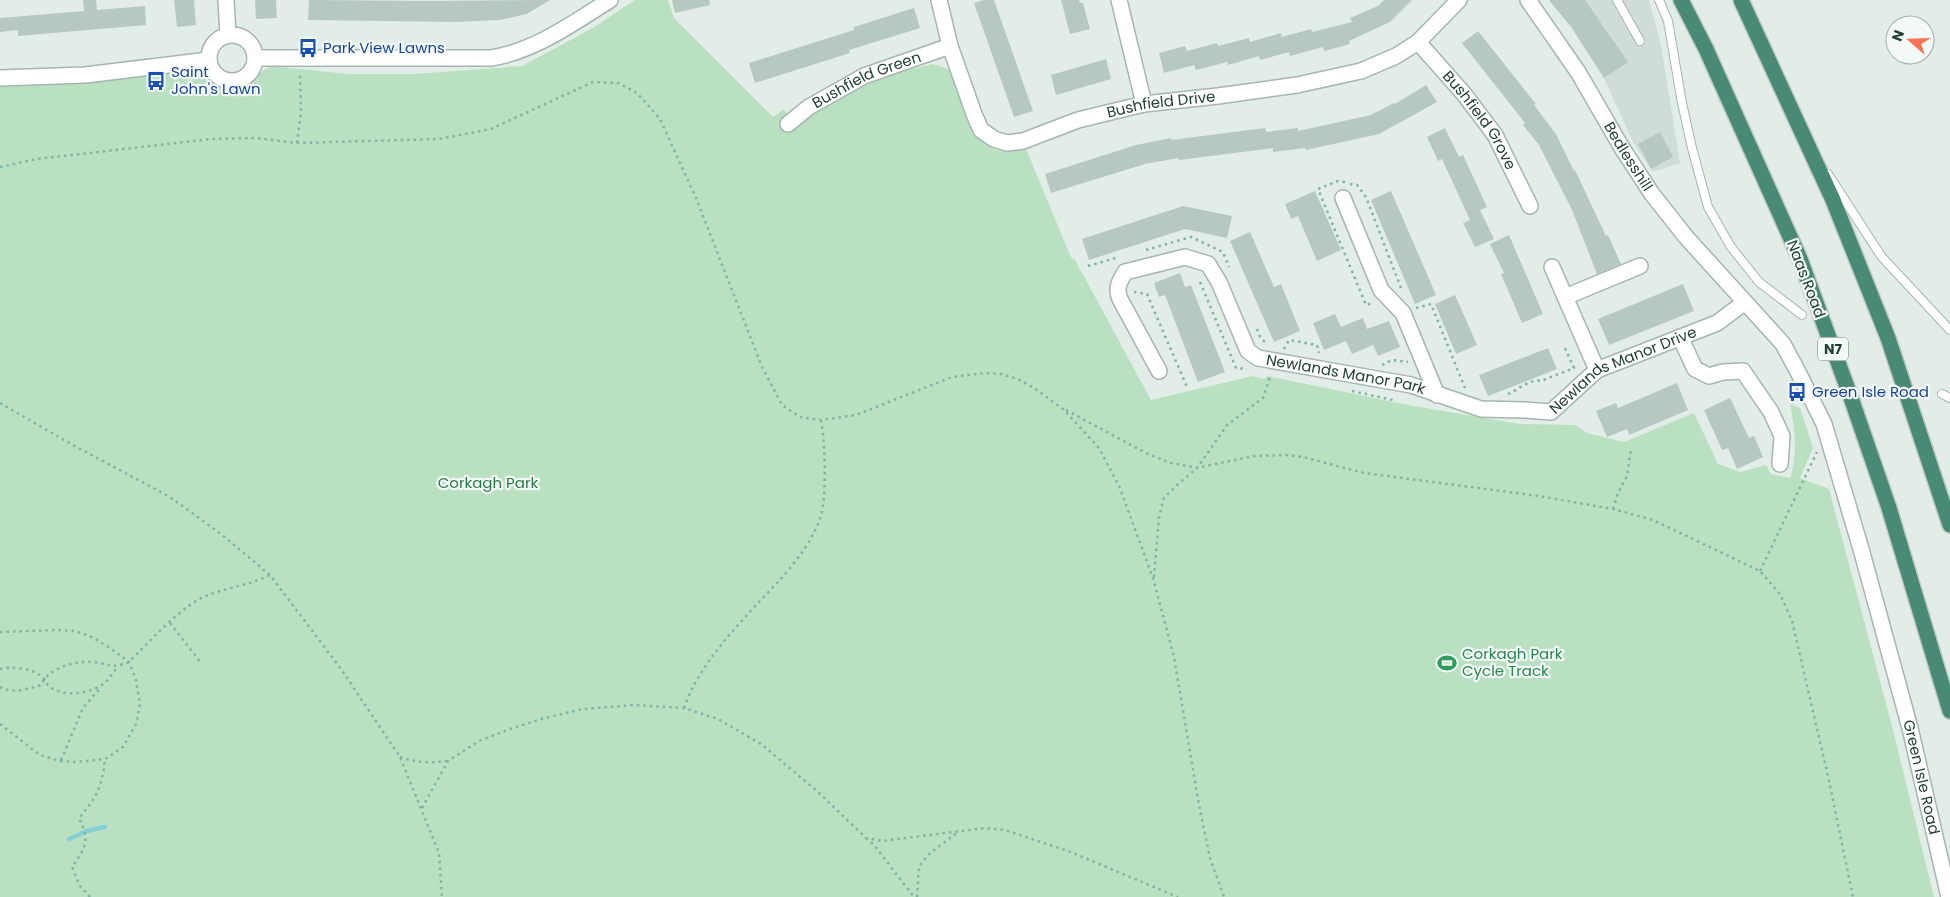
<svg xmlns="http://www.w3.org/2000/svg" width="1950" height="897" font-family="Poppins,sans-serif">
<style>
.built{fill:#d0ddd6}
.green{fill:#bae0c2}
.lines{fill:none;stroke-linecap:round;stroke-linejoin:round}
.stream{stroke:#87ced5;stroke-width:4.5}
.building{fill:#b7c8c0}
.service-casing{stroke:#a4b6af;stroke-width:10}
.minor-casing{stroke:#a4b6af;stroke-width:18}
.tertiary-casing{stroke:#a4b6af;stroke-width:18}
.trunk-casing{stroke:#c1cac6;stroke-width:18}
.path{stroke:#81b3a0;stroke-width:2.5;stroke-dasharray:2.5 4;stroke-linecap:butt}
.service{stroke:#fff;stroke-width:8}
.minor{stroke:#fff;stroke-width:15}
.tertiary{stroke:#fff;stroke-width:15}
.trunk{stroke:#488a76;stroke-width:15}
.labels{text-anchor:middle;stroke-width:4.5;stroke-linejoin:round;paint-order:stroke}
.shield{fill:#f3f9f6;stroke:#60786f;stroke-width:1}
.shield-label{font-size:14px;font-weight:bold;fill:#214035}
.transit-label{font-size:15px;fill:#164399;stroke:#f3f9f6;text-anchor:start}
.street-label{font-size:15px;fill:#214035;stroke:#f3f9f6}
.park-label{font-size:15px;fill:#297942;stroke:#f3f9f6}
.leisure-label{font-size:15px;fill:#27864d;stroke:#f3f9f6;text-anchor:start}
</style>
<rect width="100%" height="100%" fill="#e2ede8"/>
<path class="built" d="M 1549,0 L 1649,0 L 1661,45 L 1680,163 L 1653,172 L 1633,142 L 1604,78 L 1569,24 Z"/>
<path class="green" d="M 635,0 L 668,0 L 674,18 L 773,117 L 784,109 L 795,127 L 866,80 L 933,64 L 948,69 L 953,75 C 962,98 973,148 1002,151 C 1010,151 1019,150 1026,149 L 1070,255 L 1072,259 L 1074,258 L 1151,400 L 1253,376 L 1265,379 L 1267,376 L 1408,405 L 1520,424 L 1575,425 L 1587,433 L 1624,442 L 1694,413 L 1718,464 L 1740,472 L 1766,465 L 1771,474 L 1790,478 C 1798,454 1795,429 1790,404 L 1800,408 L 1813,448 L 1800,478 L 1829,489 L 1893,730 L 1934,897 L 0,897 L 0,86 L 85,84 L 196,65 L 210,86 L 237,87 L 271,66 L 348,74 L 414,74 L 522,66 L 591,29 Z"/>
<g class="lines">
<path class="stream" d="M 69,839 L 87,831 L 105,827"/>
</g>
<path class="building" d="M 83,0 L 96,0 L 97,10 L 145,6 L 146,25 L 18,36 L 18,30 L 0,32 L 0,18 L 84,11 Z
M 174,0 L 194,0 L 196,25 L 177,27 Z
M 255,0 L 276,0 L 277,18 L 256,19 Z
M 309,0 L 431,1 L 550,0 L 527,14 L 500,20 L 456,22 L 308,20 Z
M 672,0 L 709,0 L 710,5 L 675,13 Z
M 984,0 L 994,0 L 1033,111 L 1014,117 L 974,3 Z
M 1061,0 L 1079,0 L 1080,3 L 1083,3 L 1090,29 L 1070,34 Z
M 1384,0 L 1412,0 L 1390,22 L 1349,41 L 1350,44 L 1324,51 L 1323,47 L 1290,56 L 1289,52 L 1260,60 L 1259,56 L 1228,65 L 1227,62 L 1196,70 L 1194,65 L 1164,73 L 1159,53 L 1185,46 L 1187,51 L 1217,43 L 1218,46 L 1249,38 L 1250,42 L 1281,33 L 1282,37 L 1311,29 L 1312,32 L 1352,22 L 1350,18 L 1378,6 Z
M 1549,0 L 1585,0 L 1628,62 L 1604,78 L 1572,28 Z
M 914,8 L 920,28 L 849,50 L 850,53 L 755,83 L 749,63 L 854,30 L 854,27 Z
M 1478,31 L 1536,104 L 1534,105 L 1556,134 L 1574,171 L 1575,170 L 1606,236 L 1608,235 L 1621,264 L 1597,274 L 1572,210 L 1539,145 L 1523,125 L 1525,123 L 1462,43 Z
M 1106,59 L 1111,79 L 1056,95 L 1051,75 Z
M 1426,85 L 1437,102 L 1379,134 L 1306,150 L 1305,148 L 1273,152 L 1273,148 L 1179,160 L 1178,158 L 1145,164 L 1051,193 L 1045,174 L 1136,145 L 1171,138 L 1171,140 L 1265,128 L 1266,132 L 1298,128 L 1298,131 L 1371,115 L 1394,103 L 1395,104 Z
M 1445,128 L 1459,157 L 1463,155 L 1487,207 L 1480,210 L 1494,239 L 1475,247 L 1463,223 L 1470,220 L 1442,159 L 1438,161 L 1427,137 Z
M 1660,132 L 1673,157 L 1651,169 L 1638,144 Z
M 1315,191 L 1341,250 L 1317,261 L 1298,216 L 1291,219 L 1285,204 Z
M 1391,191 L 1436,295 L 1415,304 L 1371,200 Z
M 1183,206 L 1232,216 L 1227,238 L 1185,229 L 1089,260 L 1082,239 Z
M 1250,232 L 1274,287 L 1281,284 L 1300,331 L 1274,342 L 1230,241 Z
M 1509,235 L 1543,314 L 1522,323 L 1501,274 L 1504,273 L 1490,244 Z
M 1180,273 L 1185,287 L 1191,285 L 1225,372 L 1198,382 L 1165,295 L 1159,297 L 1154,283 Z
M 1683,284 L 1694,311 L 1609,345 L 1598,319 Z
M 1455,295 L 1477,345 L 1456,354 L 1435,304 Z
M 1335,314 L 1341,327 L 1363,318 L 1367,329 L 1389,321 L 1400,347 L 1378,356 L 1373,345 L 1352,354 L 1346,341 L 1324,350 L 1313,323 Z
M 1548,348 L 1557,369 L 1488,396 L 1479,375 Z
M 1677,383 L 1688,410 L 1629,435 L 1627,429 L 1607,437 L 1596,411 L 1616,403 L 1618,408 Z
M 1730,398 L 1749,438 L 1754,436 L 1763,457 L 1737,469 L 1728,448 L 1722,450 L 1704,410 Z"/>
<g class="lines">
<g class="service-casing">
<path id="service" d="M 1617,0 L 1640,41
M 1659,0 L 1668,21 L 1682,103 L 1692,148 L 1708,207 L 1731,247 L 1759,282 L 1802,315
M 1828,174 L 1881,256 L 1950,330
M 1942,394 L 1950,398"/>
</g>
<g class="minor-casing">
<g id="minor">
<path d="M 226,0 L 228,35"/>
<path id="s1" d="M 939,0 L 950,46 L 974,114 L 981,130 L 994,139 L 1007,143 L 1023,141 L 1078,120 L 1144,104 L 1218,96 L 1297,85 L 1361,71 L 1396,56 L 1418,42 L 1459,0"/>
<path d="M 1119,0 L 1144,104"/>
<circle cx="232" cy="58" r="23"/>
<path id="s2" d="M 1418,42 L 1464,94 L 1495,135 L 1530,206"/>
<path d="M 255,58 L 491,58 C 535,51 573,23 610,0"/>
<path d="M 0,78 L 85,75 L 209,60"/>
<path id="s3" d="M 788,124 L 809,107 L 864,76 L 950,46"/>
<path d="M 1343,198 L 1381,290 L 1403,313 L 1437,395"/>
<path d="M 1552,267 L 1597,370"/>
<path d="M 1565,297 L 1640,266"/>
<path d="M 1680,337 L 1695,369 L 1709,376 L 1723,372 L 1743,371 L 1771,412 L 1782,436 L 1780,464"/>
<path id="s4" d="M 1159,371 L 1120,299 C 1115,288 1120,281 1125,272 L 1185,257 L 1208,264 L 1219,282 L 1248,351 L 1258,358 L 1411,385 L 1481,409 L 1525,410 L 1551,412 L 1597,370 L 1717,323 L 1745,302"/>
</g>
</g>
<g class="tertiary-casing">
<g id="tertiary">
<path id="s5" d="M 1528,0 L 1578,72 L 1622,148 L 1652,194 L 1686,237 L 1783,344 L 1797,370 L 1824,424 L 1861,549 L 1910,728 L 1949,897"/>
</g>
</g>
<g class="trunk-casing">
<path id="trunk" d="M 1681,0 L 1706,49 L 1800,259 L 1850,395 L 1889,508 L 1950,711
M 1741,0 L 1833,200 L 1888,338 L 1950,525"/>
</g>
<path class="path" d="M 297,143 L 301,111 L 300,72
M 0,167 L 37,159 L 211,139 L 256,138 L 297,143 L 439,139 L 491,129 L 593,82 L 618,83 L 637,93 L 660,119 L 696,198 L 762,367 L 782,405 L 800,417 L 821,420 L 856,415 L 952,377 L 984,373 L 1001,374 L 1018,379 L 1034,388 L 1063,409 L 1099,448 L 1119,486 L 1153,578 L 1174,657 L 1199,805 L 1210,858 L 1224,897
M 1345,182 L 1338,181 L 1318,189 L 1366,305 L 1373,303
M 1350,184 L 1357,185 L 1366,197 L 1401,288
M 1146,250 L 1191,237 L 1223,252 L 1229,267
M 1088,266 L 1119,257
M 1200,282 L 1236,368 L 1247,369
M 1134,292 L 1147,294 L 1187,387
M 1416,308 L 1431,304 L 1465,388
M 1257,329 L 1261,339 L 1268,344
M 1284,349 L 1289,340 L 1317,345 L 1319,353
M 1382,365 L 1392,360 L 1408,362
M 1352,391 L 1393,400 L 1393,397
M 1508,394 C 1518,390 1531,378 1541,381 L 1574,368 L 1564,346
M 0,403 L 71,444 L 170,497 L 221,534 L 270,575 L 341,669 L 400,757 L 439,853 L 442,897
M 1066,410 L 1146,453 L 1171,463 L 1197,468 L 1254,456 L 1285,455 L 1303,457 L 1364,473 L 1539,496 L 1613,509 L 1653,520 L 1760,571 L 1780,594 L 1792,621 L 1828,776 L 1853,897
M 1613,509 L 1618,493 L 1627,476 L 1631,449
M 1760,571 L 1817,452
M 1154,577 L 1159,517 L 1164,498 L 1177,485 L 1197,468 L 1227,425 L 1263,398 L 1271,374
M 170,623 L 201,663
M 0,632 L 57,630 L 75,631 L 90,636 L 110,648 L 129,662 L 136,680 L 140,704 L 136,724 L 123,747 L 105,759 L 75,762 L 60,761 L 40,755 L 0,724
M 0,669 C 12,666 35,668 44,679 C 47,682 45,682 48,685 C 61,698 89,694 103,684 C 109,680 113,672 118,667
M 0,687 C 11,694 29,689 41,685 C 49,668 73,661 91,662 C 110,663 110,670 129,662 C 149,642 183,604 208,595 C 229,587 250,585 270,575
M 684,708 C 698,668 728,636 756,605 C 781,579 809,551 821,516 C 827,495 825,442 821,420
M 400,757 C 416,763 431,763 448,761
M 61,760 L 83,708 L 101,687
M 422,808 L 448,761 L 479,741 L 510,729 L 541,719 L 583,709 L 635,705 L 684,708 L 718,719 L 761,744 L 817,791 L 866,838 L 882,841 L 985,828 L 1005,830 L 1068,851 L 1178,897
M 866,838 L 874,845 L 914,897
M 90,897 L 80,886 L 72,867 C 86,847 90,841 79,818 C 97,797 102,787 105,759
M 917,897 L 919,866 L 930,853 L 957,833"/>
<use href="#service" class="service"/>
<use href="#minor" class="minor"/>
<use href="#tertiary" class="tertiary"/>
<use href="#trunk" class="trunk"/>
</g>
<defs>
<g id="bus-bare" transform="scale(1.5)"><path d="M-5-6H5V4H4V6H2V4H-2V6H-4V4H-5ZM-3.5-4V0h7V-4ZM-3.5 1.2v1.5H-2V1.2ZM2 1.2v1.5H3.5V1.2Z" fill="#1a4fb4" stroke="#f3f9f6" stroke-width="2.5" paint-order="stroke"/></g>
<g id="stadium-bare" transform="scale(1.5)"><path d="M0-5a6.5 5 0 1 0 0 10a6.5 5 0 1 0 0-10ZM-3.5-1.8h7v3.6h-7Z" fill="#2e9e5b" stroke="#f3f9f6" stroke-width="2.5" paint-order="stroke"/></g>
</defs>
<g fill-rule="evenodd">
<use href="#bus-bare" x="308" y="48"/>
<use href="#bus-bare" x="156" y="81"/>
<use href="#bus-bare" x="1797" y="392"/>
<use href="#stadium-bare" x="1447" y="663"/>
</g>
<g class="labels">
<rect class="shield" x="1818" y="337.5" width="30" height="23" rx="4"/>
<g class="shield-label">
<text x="1833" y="354">N7</text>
</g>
<g class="transit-label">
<text x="323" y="53">Park View Lawns</text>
<text x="171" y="77">Saint<tspan x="171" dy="17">John's Lawn</tspan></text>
<text x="1812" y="397">Green Isle Road</text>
</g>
<g class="street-label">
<text dy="5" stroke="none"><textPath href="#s3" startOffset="91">Bushfield Green</textPath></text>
<text dy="5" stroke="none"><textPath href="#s1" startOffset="326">Bushfield Drive</textPath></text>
<text dy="5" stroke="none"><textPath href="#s2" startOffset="100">Bushfield Grove</textPath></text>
<text dy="5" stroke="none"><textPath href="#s5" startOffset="186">Bedlesshill</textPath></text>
<text transform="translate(1806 279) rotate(69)" y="5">Naas Road</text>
<text dy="5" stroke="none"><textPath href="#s4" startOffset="689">Newlands Manor Drive</textPath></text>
<text dy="5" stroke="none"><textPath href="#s4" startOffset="394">Newlands Manor Park</textPath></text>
<text dy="5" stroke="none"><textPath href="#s5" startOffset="886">Green Isle Road</textPath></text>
</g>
<g class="park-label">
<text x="488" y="488">Corkagh Park</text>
</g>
<g class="leisure-label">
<text x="1462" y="659">Corkagh Park<tspan x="1462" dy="17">Cycle Track</tspan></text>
</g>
</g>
<g transform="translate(1910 40) rotate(290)"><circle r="24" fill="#f3f9f6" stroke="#9fafa9"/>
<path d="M0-4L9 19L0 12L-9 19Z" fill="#fa7254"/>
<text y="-8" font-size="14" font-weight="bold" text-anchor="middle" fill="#214035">N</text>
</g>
</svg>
